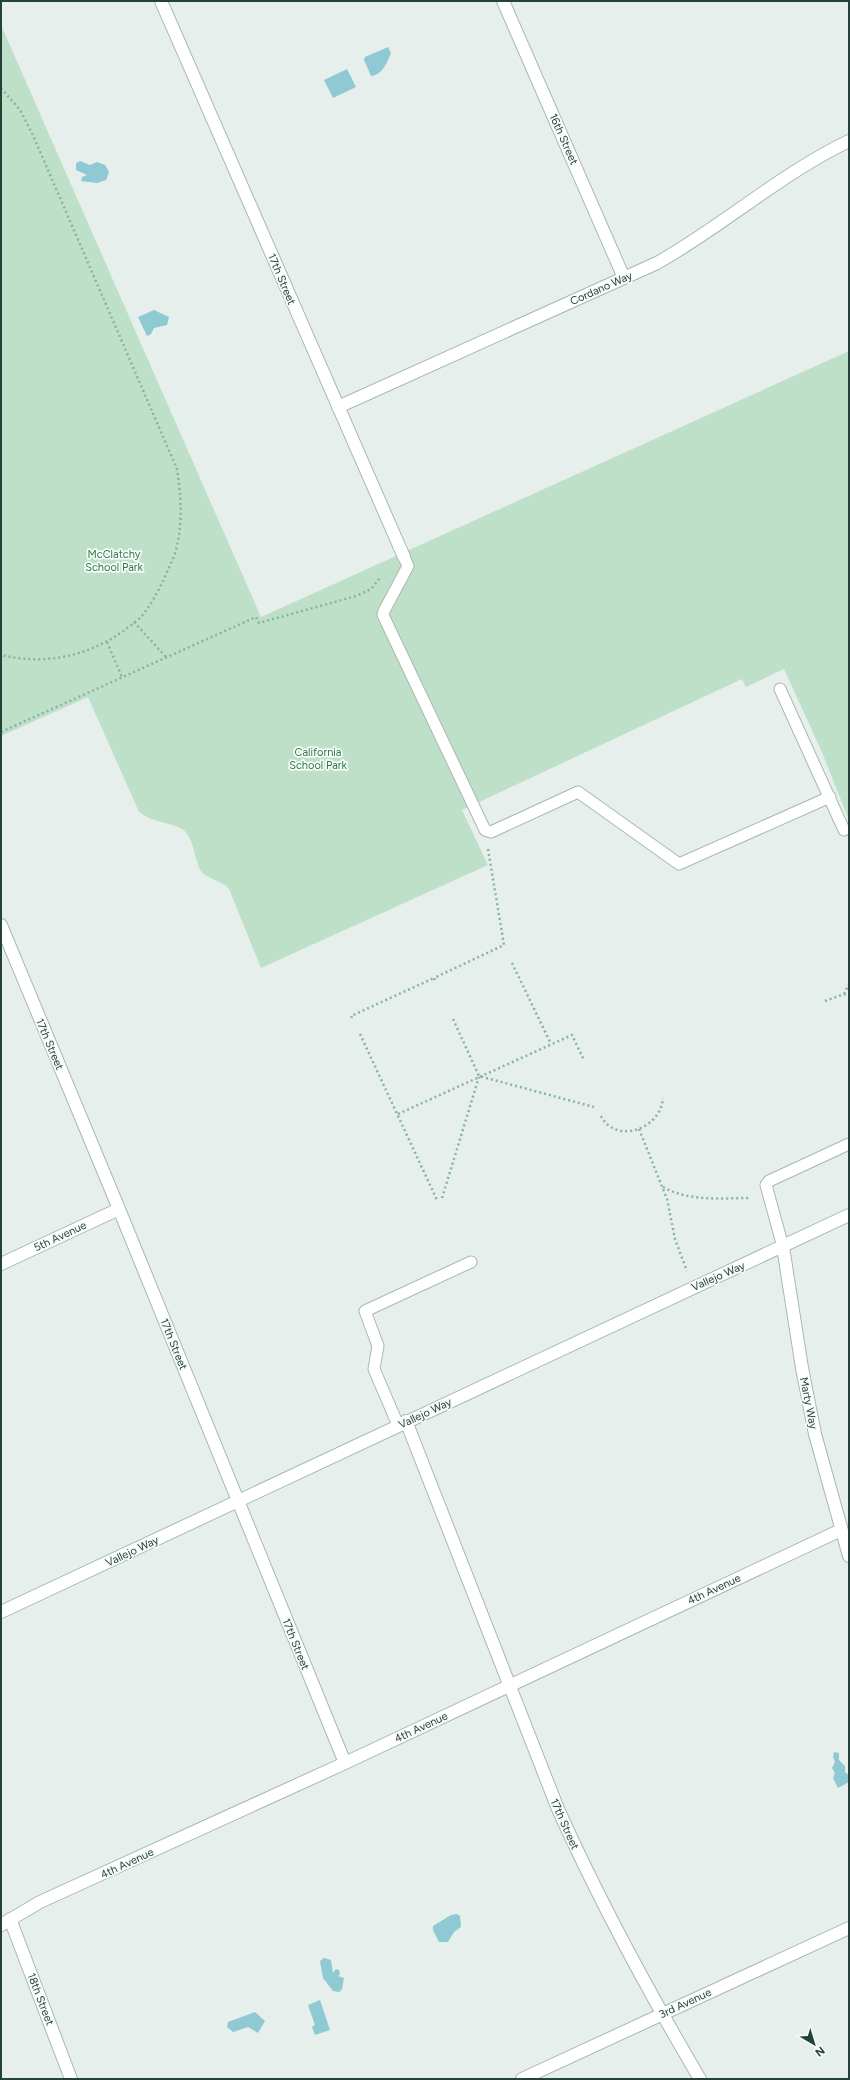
<svg xmlns="http://www.w3.org/2000/svg" width="850" height="2080" font-family="Figtree,sans-serif">
<style>
.green{fill:#bfe0c8}
.water{fill:#8ec9d4}
.lines{fill:none;stroke-linecap:round;stroke-linejoin:round}
.lane-casing{stroke:#a8b8b2;stroke-width:13}
.street-casing{stroke:#a8b8b2;stroke-width:14}
.secondary-casing{stroke:#a4bbb3;stroke-width:14}
.path{stroke:#86b3a5;stroke-width:2.5;stroke-dasharray:2 3;stroke-linecap:butt}
.lane{stroke:#fff;stroke-width:11}
.street{stroke:#fff;stroke-width:12}
.secondary{stroke:#fff;stroke-width:12}
.labels{text-anchor:middle;stroke-width:3.5;stroke-linejoin:round;paint-order:stroke}
.street-label{font-size:11px;fill:#24423a;stroke:#f7fbf9}
.park-label{font-size:11px;fill:#2d7a4b;stroke:#f7fbf9}
</style>
<rect width="100%" height="100%" fill="#e6efeb"/>
<path class="green" d="M 1,25 L 261,617 L 849,351 L 849,820 L 821,750 L 784,669 L 746,687 L 742,679 L 462,810 L 488,865 L 261,968 L 229,889 C 222,880 208,880 201,871 C 194,860 194,836 182,829 C 168,822 152,822 139,812 L 88,697 L 1,736 Z"/>
<path class="water" d="M 388,47 L 391,53 C 387,63 382,75 371,76 L 364,60 L 365,57 Z
M 347,69 L 356,87 L 333,98 L 324,80 Z
M 80,161 L 90,165 L 97,162 L 105,165 L 109,172 L 106,180 L 97,183 L 81,181 L 82,177 L 87,175 L 76,170 L 76,163 Z
M 154,310 L 169,317 L 167,325 L 154,328 L 151,334 L 147,336 L 138,317 Z
M 834,1752 L 839,1753 L 839,1760 L 845,1766 L 845,1772 L 849,1775 L 849,1782 L 838,1788 L 833,1778 L 835,1773 L 832,1768 L 835,1762 L 833,1757 Z
M 457,1914 L 460,1916 L 461,1927 L 454,1932 L 448,1942 L 439,1942 L 433,1930 L 433,1926 L 451,1915 Z
M 324,1958 L 331,1960 L 333,1973 L 336,1969 L 339,1970 L 340,1974 L 338,1976 L 344,1978 L 342,1989 L 339,1992 L 333,1991 L 323,1978 L 320,1961 Z
M 320,2000 L 330,2030 L 315,2035 L 312,2027 L 315,2025 L 308,2005 Z
M 255,2012 L 265,2021 L 258,2033 L 248,2027 L 233,2032 L 227,2027 L 228,2022 Z"/>
<g class="lines">
<g class="lane-casing">
<path id="lane" d="M 404,557 L 408,566 L 384,611 L 383,615 L 485,830 L 491,832 L 578,792 L 679,864 L 830,797
M 780,689 L 844,830
M 783,1247 L 766,1185 L 769,1181 L 849,1144
M 398,1425 L 374,1369 L 378,1346 L 365,1311 L 471,1262"/>
</g>
<g class="street-casing">
<path id="street" d="M 161,1 L 404,557
M 503,1 L 624,278
M 338,407 L 657,263 C 723,226 780,174 849,141
M 1,925 L 119,1209 L 345,1763
M 783,1247 L 802,1368 L 815,1434 L 849,1556
M 1,1264 L 119,1209
M 406,1421 L 558,1809 C 600,1902 648,1991 700,2079
M 10,1919 L 71,2079
M 1,1925 L 40,1902 L 345,1763 L 841,1530
M 522,2079 L 849,1928"/>
</g>
<g class="secondary-casing">
<path id="secondary" d="M 1,1612 L 849,1215"/>
</g>
<path class="path" d="M 1,88 L 20,110 L 32,133 L 177,469 C 181,496 183,523 176,550 C 174,558 170,565 167,572 C 160,588 152,604 141,617 C 136,622 128,627 122,632 C 86,657 44,665 1,655
M 134,622 L 166,657
M 107,642 L 122,677
M 1,732 L 256,617 L 259,623 L 356,596 L 371,589 L 380,578
M 512,963 L 551,1044
M 435,980 L 434,978 L 504,945 L 488,849
M 844,994 L 849,984
M 825,1001 L 844,994 L 849,996
M 352,1018 L 351,1016 L 434,978
M 453,1019 L 479,1076 L 594,1107
M 360,1034 L 437,1200
M 398,1114 L 572,1035 L 584,1060
M 601,1116 C 616,1145 661,1129 663,1098
M 639,1129 L 667,1199 L 675,1239 L 687,1271
M 663,1187 C 690,1202 721,1198 751,1198
M 442,1198 L 479,1077"/>
<use href="#lane" class="lane"/>
<use href="#street" class="street"/>
<use href="#secondary" class="secondary"/>
</g>
<g class="labels">
<g class="street-label">
<text transform="translate(564 139) rotate(66)" y="4">16th Street</text>
<text transform="translate(282 279) rotate(67)" y="4">17th Street</text>
<text transform="translate(601 288) rotate(-24)" y="4">Cordano Way</text>
<text transform="translate(50 1044) rotate(67)" y="4">17th Street</text>
<text transform="translate(60 1236) rotate(-25)" y="4">5th Avenue</text>
<text transform="translate(718 1276) rotate(-24)" y="4">Vallejo Way</text>
<text transform="translate(174 1344) rotate(68)" y="4">17th Street</text>
<text transform="translate(809 1403) rotate(79)" y="4">Marty Way</text>
<text transform="translate(425 1413) rotate(-25)" y="4">Vallejo Way</text>
<text transform="translate(132 1551) rotate(-25)" y="4">Vallejo Way</text>
<text transform="translate(714 1589) rotate(-25)" y="4">4th Avenue</text>
<text transform="translate(296 1644) rotate(68)" y="4">17th Street</text>
<text transform="translate(421 1727) rotate(-25)" y="4">4th Avenue</text>
<text transform="translate(565 1824) rotate(66)" y="4">17th Street</text>
<text transform="translate(127 1863) rotate(-25)" y="4">4th Avenue</text>
<text transform="translate(41 1999) rotate(69)" y="4">18th Street</text>
<text transform="translate(685 2003) rotate(-25)" y="4">3rd Avenue</text>
</g>
<g class="park-label">
<text x="114" y="558">McClatchy<tspan x="114" dy="13">School Park</tspan></text>
<text x="318" y="756">California<tspan x="318" dy="13">School Park</tspan></text>
</g>
</g>
<rect width="850" height="2080" fill="none" stroke="#24423a" stroke-width="4"/>
<g transform="translate(814 2044) rotate(142)" stroke="#f7fbf9" stroke-width="3" paint-order="stroke">
<path d="M0-3L7 15L0 10L-7 15Z" fill="#24423a"/>
<text y="-6" font-size="11" font-weight="bold" text-anchor="middle" fill="#24423a">N</text>
</g>
</svg>
